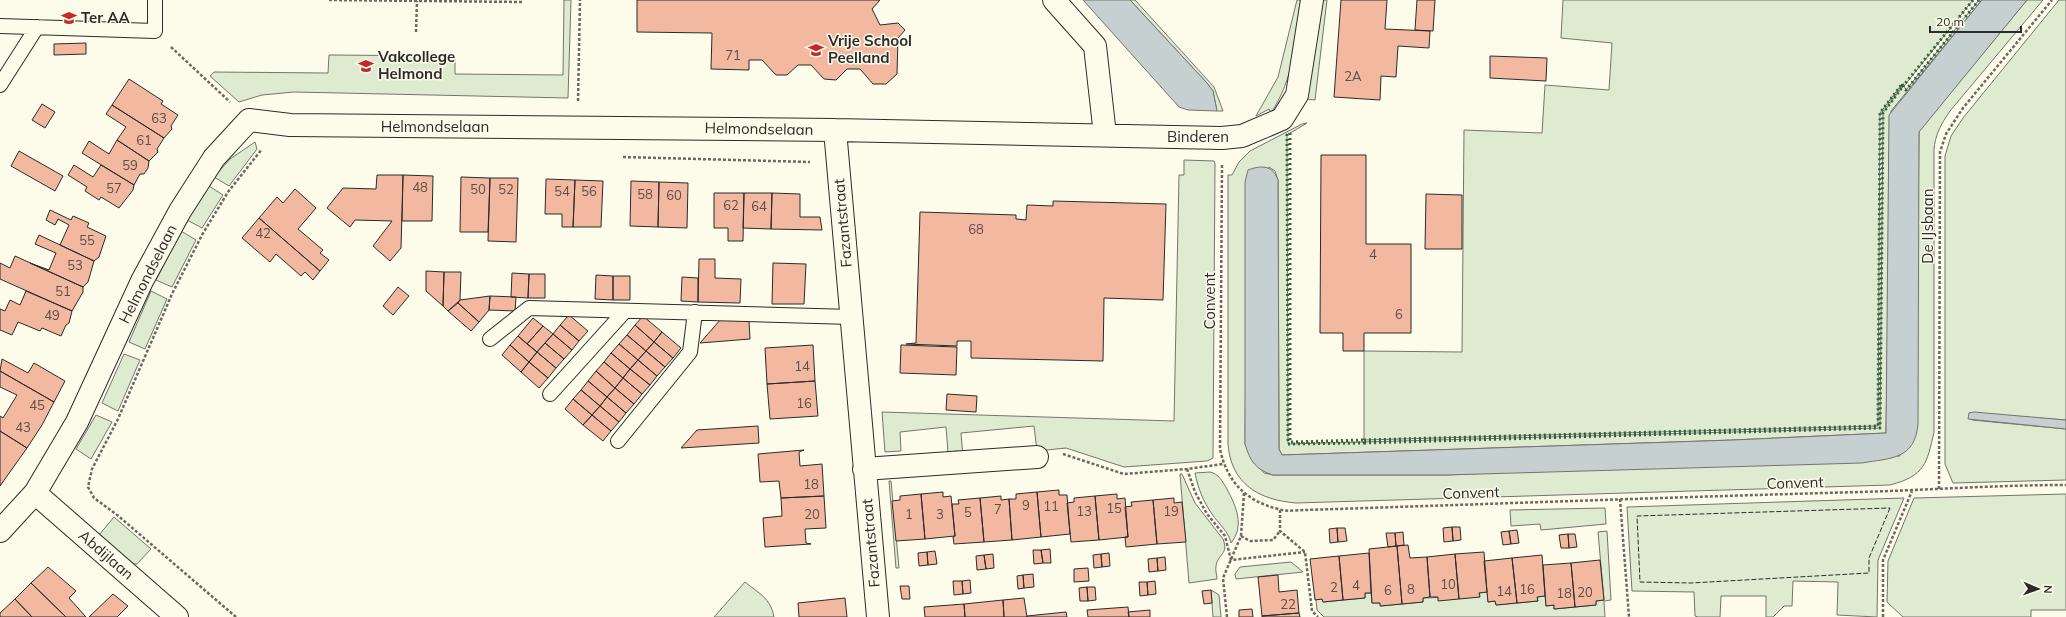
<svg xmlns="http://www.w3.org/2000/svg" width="2066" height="617" font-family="Mulish,sans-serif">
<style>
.green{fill:#deebd1;stroke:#74746e}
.water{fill:#c7d0d0;stroke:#74746e}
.building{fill:#f2b8a0;stroke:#2b2b2b}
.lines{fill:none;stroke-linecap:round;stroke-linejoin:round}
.lane-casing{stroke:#2b2b2b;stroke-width:16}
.street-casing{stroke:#2b2b2b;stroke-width:24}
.path{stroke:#6a6964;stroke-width:2.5;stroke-dasharray:3 2;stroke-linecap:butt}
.lane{stroke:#fdfbea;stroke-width:14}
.street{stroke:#fdfbea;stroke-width:22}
.hedge{stroke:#34623c;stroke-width:3;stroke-dasharray:2 3;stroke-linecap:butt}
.fence{stroke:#2b2b2b;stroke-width:1;stroke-dasharray:5 2;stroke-linecap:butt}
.labels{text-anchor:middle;stroke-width:3;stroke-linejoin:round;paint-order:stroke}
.number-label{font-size:13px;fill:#5d4e48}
.poi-label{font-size:15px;font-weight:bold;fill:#2b2b2b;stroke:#fdfbea;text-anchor:start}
.street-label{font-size:15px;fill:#2b2b2b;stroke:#fdfbea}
</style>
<rect width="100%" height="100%" fill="#fdfbea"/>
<path class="green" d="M 564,0 L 571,0 L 568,98 L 294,92 L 262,95 L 239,102 L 210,76 L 214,72 L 328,73 L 329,55 L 455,56 L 455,74 L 563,75 Z
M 1130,0 L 1135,0 L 1214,87 L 1223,111 L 1217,111 L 1213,91 L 1207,83 Z
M 1297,0 L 1304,0 C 1297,38 1293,80 1271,113 L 1269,109 L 1256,116 L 1278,77 Z
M 1323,0 L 1327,0 L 1315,100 L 1307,99 Z
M 1563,0 L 1973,0 L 1904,86 L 1906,90 L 1979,0 L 1982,0 L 1891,111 L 1886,433 L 1733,440 L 1282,455 L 1279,449 L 1278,180 L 1275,171 L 1269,167 L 1246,338 L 1245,444 L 1264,473 L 1273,475 L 1446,475 L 1900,456 L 1918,236 L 1919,131 L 2027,0 L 2043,0 L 1950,111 C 1941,124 1935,135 1934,150 L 1934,432 C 1927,463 1925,476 1890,485 L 1296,503 C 1259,500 1231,484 1228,444 L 1228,175 L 1232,175 L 1239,162 L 1250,151 L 1302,124 L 1307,123 L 1287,135 L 1288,444 L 1880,428 L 1883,113 L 1903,86 L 1902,84 L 1880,113 L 1878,426 L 1364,440 L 1364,351 L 1462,352 L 1464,130 L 1542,133 L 1545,85 L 1609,90 L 1612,43 L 1561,38 Z
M 2059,0 L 2066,0 L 2066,420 L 1969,413 L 1972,420 L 2066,429 L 2066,480 L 1953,483 L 1945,464 L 1945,156 L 1951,136 L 1963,118 Z
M 255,142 L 257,149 L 229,186 L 214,177 L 230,159 Z
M 1184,160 L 1214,161 L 1215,163 L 1213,458 L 1207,461 L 1124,467 L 1066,448 L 1037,451 L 1034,426 L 961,433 L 963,457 L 959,458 L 958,451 L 948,452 L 946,427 L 900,432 L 901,451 L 885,452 L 882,412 L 1174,421 L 1179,175 L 1184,175 Z
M 209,186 L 223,195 L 202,228 L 187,220 Z
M 181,231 L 196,240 L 172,287 L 156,280 Z
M 151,291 L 167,299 L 145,349 L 129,342 Z
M 124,354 L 140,360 L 118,411 L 102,403 Z
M 96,415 L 112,422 L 91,459 L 76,449 Z
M 1210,472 C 1219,474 1222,481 1227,489 C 1236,506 1245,526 1231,543 C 1229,532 1218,523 1212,514 C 1203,501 1198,488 1195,473 Z
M 1180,474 L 1182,474 L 1195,503 L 1223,539 C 1229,555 1218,553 1216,566 C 1215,570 1217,575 1217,579 L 1189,583 Z
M 889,481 L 891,481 L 899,568 L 896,568 Z
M 2066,494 L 2066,610 L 2031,610 L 2031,617 L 1903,617 L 1887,602 L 1888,561 L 1914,498 Z
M 1904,498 L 1878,560 L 1877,617 L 1837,615 L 1838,582 L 1793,581 L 1792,606 L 1784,606 L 1773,617 L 1766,617 L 1766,596 L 1721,596 L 1720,617 L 1698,617 L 1695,616 L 1694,592 L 1632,591 L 1627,507 Z
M 1605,508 L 1606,524 L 1541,530 L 1540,524 L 1511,526 L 1510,510 Z
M 114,517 L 151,549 L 137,564 L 134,564 L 99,535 Z
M 1607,531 L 1611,600 L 1604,601 L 1605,617 L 1324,617 L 1317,610 L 1316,599 L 1322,599 L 1323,602 L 1365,598 L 1365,593 L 1371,593 L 1372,603 L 1380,603 L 1381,606 L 1423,602 L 1423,598 L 1480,596 L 1479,593 L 1487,592 L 1488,602 L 1495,601 L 1496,605 L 1538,601 L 1537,597 L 1545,596 L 1546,606 L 1554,605 L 1554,609 L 1596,605 L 1596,601 L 1604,600 L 1598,532 Z
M 1291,562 L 1303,572 L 1236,579 L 1235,574 L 1240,567 Z
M 745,582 C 758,593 771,598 774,617 L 714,617 Z
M 1211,590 L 1219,595 L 1221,617 L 1213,617 Z"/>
<path class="water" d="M 1083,0 L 1130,0 L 1207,83 L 1213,91 L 1217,111 L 1188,110 L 1179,107 Z
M 1982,0 L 2027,0 L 1919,132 L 1918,424 C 1915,460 1890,458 1862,463 L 1446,475 L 1273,475 C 1256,470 1250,461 1245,444 L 1245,182 L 1248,170 C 1261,165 1273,165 1278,180 L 1279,449 L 1282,455 L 1733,440 L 1886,433 L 1889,115 Z
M 1974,412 L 2066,420 L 2066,429 L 1968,419 L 1969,413 Z"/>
<path class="building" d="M 637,0 L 880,0 L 872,9 L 880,25 L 898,23 L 905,30 L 898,38 L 897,74 L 886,84 L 873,84 L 860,69 L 847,69 L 836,80 L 824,79 L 811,65 L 798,65 L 787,75 L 776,75 L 762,60 L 749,60 L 749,70 L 711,69 L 712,33 L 637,32 Z
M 1341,0 L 1387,0 L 1385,29 L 1430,31 L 1429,48 L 1398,46 L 1396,77 L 1381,76 L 1380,100 L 1334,97 Z
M 1417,0 L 1435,0 L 1433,31 L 1415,30 Z
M 86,43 L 86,54 L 54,55 L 54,44 Z
M 1490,56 L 1547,58 L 1546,81 L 1490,78 Z
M 129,79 L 163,101 L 161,104 L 178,115 L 171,126 L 172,129 L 164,138 L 112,105 Z
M 42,104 L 55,112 L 45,128 L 32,120 Z
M 112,105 L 164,138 L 157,149 L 158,152 L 149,161 L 117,140 L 126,127 L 106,114 Z
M 117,140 L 149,161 L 148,168 L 144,174 L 140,174 L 134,185 L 82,153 L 89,141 L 109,154 Z
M 19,151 L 63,176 L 55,191 L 11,166 Z
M 1321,155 L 1366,155 L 1366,244 L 1411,244 L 1411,333 L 1364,333 L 1364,351 L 1343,351 L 1343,333 L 1320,333 Z
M 74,165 L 93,177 L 101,165 L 134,185 L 133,190 L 119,208 L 101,197 L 99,200 L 85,191 L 87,187 L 68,175 Z
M 377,175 L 403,175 L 401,248 L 390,261 L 373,246 L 392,221 L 355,220 L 350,227 L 327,208 L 343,188 L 376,189 Z
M 403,175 L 433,176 L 432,221 L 402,221 Z
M 461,177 L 490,178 L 488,232 L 460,232 Z
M 490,178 L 518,178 L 516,242 L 488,241 Z
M 546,179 L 575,180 L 573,227 L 562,227 L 562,214 L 545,214 Z
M 575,180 L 603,181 L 601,227 L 573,227 Z
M 631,181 L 659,182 L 658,227 L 630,226 Z
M 659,182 L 688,183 L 687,228 L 658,227 Z
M 295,189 L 316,208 L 298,229 L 323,250 L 320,253 L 329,260 L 320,271 L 259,218 L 277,197 L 283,203 Z
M 714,193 L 744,193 L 743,241 L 728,241 L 728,228 L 714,228 Z
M 744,193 L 772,193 L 771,229 L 743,228 Z
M 772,193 L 800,194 L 800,217 L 820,217 L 822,230 L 771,229 Z
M 1426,194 L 1462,195 L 1462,249 L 1425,249 Z
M 1053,201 L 1166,204 L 1163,300 L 1104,298 L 1103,361 L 971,358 L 971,341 L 957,341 L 957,346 L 906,344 L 916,343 L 920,212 L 1016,215 L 1016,219 L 1026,220 L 1027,205 L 1053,206 Z
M 50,210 L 71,220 L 73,216 L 89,223 L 87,227 L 106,236 L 99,257 L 94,261 L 60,245 L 69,225 L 58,219 L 55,225 L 46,220 Z
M 259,218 L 320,271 L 313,280 L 305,272 L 301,276 L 276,254 L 270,262 L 242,238 Z
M 39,235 L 94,261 L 88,282 L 83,287 L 30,263 L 49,270 L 56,253 L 35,244 Z
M 15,256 L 83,287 L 83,292 L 72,311 L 0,279 L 0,263 L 10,268 Z
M 699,259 L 715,259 L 715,278 L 741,279 L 740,303 L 698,302 Z
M 773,263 L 806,264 L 804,304 L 772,304 Z
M 426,271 L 444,272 L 443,306 L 426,291 Z
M 444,272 L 461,272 L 460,300 L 448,311 L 443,306 Z
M 512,273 L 529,274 L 528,298 L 511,297 Z
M 529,274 L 545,274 L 545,298 L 528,298 Z
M 596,275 L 613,276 L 613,300 L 595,299 Z
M 613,276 L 630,276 L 630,300 L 613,300 Z
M 682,277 L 698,278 L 698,302 L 681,301 Z
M 398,287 L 409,296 L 393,315 L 383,306 Z
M 26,291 L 72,311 L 69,323 L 66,325 L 61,336 L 42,328 L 40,331 L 18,322 L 12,335 L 0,330 L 0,309 L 5,311 L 10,300 L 20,305 Z
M 490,296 L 489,310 L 479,322 L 458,303 L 460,300 Z
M 490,296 L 516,297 L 515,311 L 489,310 Z
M 458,303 L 479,322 L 471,331 L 448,311 Z
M 569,315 L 588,331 L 579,341 L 560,325 Z
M 643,316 L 662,332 L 654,342 L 635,325 Z
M 533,318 L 543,326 L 527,344 L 518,336 Z
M 721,319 L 749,321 L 750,339 L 700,343 Z
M 560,325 L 579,341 L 572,350 L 553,334 Z
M 635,325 L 654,342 L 646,351 L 627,335 Z
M 543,326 L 553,334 L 537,352 L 527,344 Z
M 662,332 L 681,348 L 673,358 L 654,342 Z
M 553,334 L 572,350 L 564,359 L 545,343 Z
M 627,335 L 646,351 L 638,360 L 619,344 Z
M 518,336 L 537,352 L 529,362 L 510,345 Z
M 654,342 L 673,358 L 665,367 L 646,351 Z
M 545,343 L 564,359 L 556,368 L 537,352 Z
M 619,344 L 638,360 L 630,369 L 611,353 Z
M 510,345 L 529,362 L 521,372 L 502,355 Z
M 813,345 L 815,381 L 767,384 L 765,348 Z
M 901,345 L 957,347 L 956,375 L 900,373 Z
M 646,351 L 665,367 L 657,376 L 638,360 Z
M 537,352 L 556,368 L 548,378 L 529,362 Z
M 611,353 L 630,369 L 623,378 L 604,362 Z
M 2,359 L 28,373 L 34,363 L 65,381 L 54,402 L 0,371 Z
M 638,360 L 657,376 L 650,385 L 630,369 Z
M 529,362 L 548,378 L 539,388 L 521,372 Z
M 604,362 L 623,378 L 615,388 L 596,371 Z
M 630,369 L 650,385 L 642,394 L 623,378 Z
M 0,371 L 54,402 L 42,425 L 27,448 L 0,431 L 0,416 L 3,418 L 17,395 L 0,387 Z
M 596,371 L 615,388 L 607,397 L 588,381 Z
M 623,378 L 642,394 L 634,404 L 615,388 Z
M 588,381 L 607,397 L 600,406 L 581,390 Z
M 815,381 L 818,416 L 770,419 L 767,384 Z
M 615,388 L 634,404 L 626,413 L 607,397 Z
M 581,390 L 600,406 L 592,415 L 573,399 Z
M 947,394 L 977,396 L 976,412 L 946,410 Z
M 607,397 L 626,413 L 619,422 L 600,406 Z
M 573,399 L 592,415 L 583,425 L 565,409 Z
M 600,406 L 619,422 L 611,431 L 592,415 Z
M 592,415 L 611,431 L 603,441 L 583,425 Z
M 758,426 L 759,443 L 681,448 L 697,430 Z
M 0,431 L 27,448 L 0,486 Z
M 804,450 L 799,452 L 800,466 L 822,464 L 824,496 L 781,498 L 779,481 L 760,482 L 758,454 Z
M 1059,490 L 1059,495 L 1067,495 L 1070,534 L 1041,537 L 1037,492 Z
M 943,492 L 943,497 L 951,496 L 955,536 L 925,539 L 921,494 Z
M 1037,492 L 1041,537 L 1012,540 L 1009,499 L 1016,499 L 1016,494 Z
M 921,494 L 925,539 L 896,541 L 892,501 L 900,500 L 900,496 Z
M 1117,494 L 1117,499 L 1125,498 L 1128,537 L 1099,540 L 1095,496 Z
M 824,496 L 826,528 L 805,529 L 806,543 L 811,544 L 765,547 L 763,518 L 782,516 L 781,498 Z
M 1001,496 L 1001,500 L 1009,499 L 1012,540 L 984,542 L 980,498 Z
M 1095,496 L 1099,540 L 1071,542 L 1067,503 L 1074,502 L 1074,498 Z
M 980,498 L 984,542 L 954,544 L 953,537 L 955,536 L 952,504 L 959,504 L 958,500 Z
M 1174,498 L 1174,503 L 1182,502 L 1186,542 L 1157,544 L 1153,500 Z
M 1153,500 L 1157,544 L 1126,547 L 1125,537 L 1128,537 L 1125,507 L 1132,506 L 1131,502 Z
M 1452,527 L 1453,541 L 1444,542 L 1443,528 Z
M 1452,527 L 1460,527 L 1461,540 L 1453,541 Z
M 1337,528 L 1338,542 L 1330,543 L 1329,529 Z
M 1337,528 L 1345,528 L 1347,541 L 1338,542 Z
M 1517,530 L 1519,543 L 1511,544 L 1509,531 Z
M 1509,531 L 1511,544 L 1503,545 L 1501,532 Z
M 1403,532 L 1404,545 L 1396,546 L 1395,533 Z
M 1386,533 L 1395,533 L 1396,546 L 1388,547 Z
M 1568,534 L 1569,548 L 1561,548 L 1559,535 Z
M 1568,534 L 1575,534 L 1577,547 L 1569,548 Z
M 1408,545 L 1410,558 L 1427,557 L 1430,597 L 1423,598 L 1423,602 L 1402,604 L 1397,546 Z
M 1397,546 L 1402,604 L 1380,606 L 1380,603 L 1372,603 L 1369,549 Z
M 1050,549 L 1051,563 L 1043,563 L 1041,550 Z
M 1033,550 L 1041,550 L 1043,563 L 1034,564 Z
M 935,551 L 937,564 L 928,565 L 927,552 Z
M 927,552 L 928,565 L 919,566 L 918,553 Z
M 1484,552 L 1487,592 L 1479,593 L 1480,597 L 1459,599 L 1455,554 Z
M 1109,553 L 1110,566 L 1102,567 L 1101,554 Z
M 1369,553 L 1371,593 L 1365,593 L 1365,598 L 1343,600 L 1339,556 Z
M 993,554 L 994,568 L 986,569 L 984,555 Z
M 1101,554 L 1102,567 L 1094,568 L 1093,555 Z
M 1455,554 L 1459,599 L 1438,601 L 1438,597 L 1430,597 L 1427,557 Z
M 984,555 L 986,569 L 977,570 L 976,556 Z
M 1542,555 L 1545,596 L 1537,597 L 1538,601 L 1517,603 L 1512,558 Z
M 1339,556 L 1343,600 L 1323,602 L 1322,599 L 1315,600 L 1310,559 Z
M 1165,557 L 1166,570 L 1158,571 L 1157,558 Z
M 1157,558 L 1158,571 L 1149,572 L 1148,559 Z
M 1512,558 L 1517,603 L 1496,605 L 1495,601 L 1488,602 L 1484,561 Z
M 1600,560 L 1604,600 L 1596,601 L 1596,605 L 1575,607 L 1571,563 Z
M 1571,563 L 1575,607 L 1554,609 L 1554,605 L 1546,606 L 1543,565 Z
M 48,567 L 76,591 L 69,598 L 86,617 L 66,617 L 31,583 Z
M 1088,568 L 1089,581 L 1074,582 L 1074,569 Z
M 1033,574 L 1034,587 L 1024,588 L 1023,575 Z
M 1023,575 L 1024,588 L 1018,589 L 1017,576 Z
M 1278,575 L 1279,592 L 1297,590 L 1299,613 L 1262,616 L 1258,577 Z
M 970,580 L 971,593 L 963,594 L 962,581 Z
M 953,581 L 962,581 L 963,594 L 954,595 Z
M 1155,581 L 1156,594 L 1148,595 L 1147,582 Z
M 1139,582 L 1147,582 L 1148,595 L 1140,596 Z
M 31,583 L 66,617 L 32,617 L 15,599 Z
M 900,586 L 909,586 L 910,599 L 902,599 Z
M 1087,587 L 1095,587 L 1096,600 L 1088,601 Z
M 1087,587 L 1088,601 L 1080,601 L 1079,588 Z
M 1211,590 L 1212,603 L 1204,604 L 1202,591 Z
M 113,594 L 128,606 L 117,617 L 89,617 Z
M 845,598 L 847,617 L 799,617 L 798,603 Z
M 1024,598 L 1027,617 L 1004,617 L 1003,600 Z
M 15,599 L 32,617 L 0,617 L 0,613 Z
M 1003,600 L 1004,617 L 965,617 L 964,604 Z
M 964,604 L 965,617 L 925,617 L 924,607 Z
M 1128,607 L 1129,617 L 1088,617 L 1087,610 Z
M 1252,609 L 1253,617 L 1239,617 L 1239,610 Z
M 1150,610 L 1150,617 L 1129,617 L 1128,612 Z
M 1066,612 L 1067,617 L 1027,617 L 1027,616 Z
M 1299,613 L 1300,617 L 1262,617 L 1262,616 Z"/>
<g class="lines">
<g class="lane-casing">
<path id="lane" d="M 0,26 L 155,31 L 155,0
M 0,85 L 37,27
M 490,339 L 529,308 L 852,317
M 550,394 L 625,311
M 618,441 L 690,352 L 695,312"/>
</g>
<g class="street-casing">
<path id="street" d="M 1054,0 L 1095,46 L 1105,135
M 835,130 L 878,617
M 864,469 L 1037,457
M 35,493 L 177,617
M 0,531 L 35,493 L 77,422 L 142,281 L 180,211 L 214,158 L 249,120 L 290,125 L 835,130 L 1222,138 L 1242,136 L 1282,119 L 1297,95 L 1312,0"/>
</g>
<path class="path" d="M 329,0 L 523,2
M 416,32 L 417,1
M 171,47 L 230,102
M 578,101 L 580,0
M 623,157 L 810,162
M 1222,165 L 1220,449 C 1227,482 1246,501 1278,509 C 1287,512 1297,510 1306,510 C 1491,504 1675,497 1860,492 C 1929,490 1997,485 2066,485
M 1063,454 L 1124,474 L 1187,469 L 1223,464
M 1187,469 L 1195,492 L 1207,514 L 1225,536 L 1231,560 L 1305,552
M 1939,489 L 1940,152 L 1946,134 L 1963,108 L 2052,0
M 1620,499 L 1629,617
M 1280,510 L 1280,531 L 1305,552 L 1312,611 L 1318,617
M 1241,536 L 1250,541 L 1273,540 L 1280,531
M 236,617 L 116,514 L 94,498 L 88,487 L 92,469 L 118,419 L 172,294 L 202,235 L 228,192 L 262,149
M 1227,617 L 1223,578 L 1241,536 L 1244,493
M 1883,617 L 1883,560 L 1912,491"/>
<use href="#lane" class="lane"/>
<use href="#street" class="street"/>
<path class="hedge" d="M 1973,0 L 1903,86 L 1906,90 L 1979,0
M 1902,84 L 1903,86 L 1883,113 L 1880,428 L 1364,443 L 1364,440 L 1878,426 L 1880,113 Z
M 1290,133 L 1290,442 L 1364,440 L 1364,443 L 1288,444 L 1287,135 Z"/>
<path class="fence" d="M 1890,508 L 1869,558 L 1869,573 L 1691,583 L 1640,582 L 1637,516 Z"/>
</g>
<defs>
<g id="university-bare" transform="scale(1.2)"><path d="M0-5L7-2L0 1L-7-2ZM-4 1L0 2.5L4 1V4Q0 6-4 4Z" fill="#c62828" stroke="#fdfbea" stroke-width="2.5" paint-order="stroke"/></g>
<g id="school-bare" transform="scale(1.2)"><path d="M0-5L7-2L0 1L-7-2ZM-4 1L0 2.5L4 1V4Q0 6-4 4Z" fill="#c62828" stroke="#fdfbea" stroke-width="2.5" paint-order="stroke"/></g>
</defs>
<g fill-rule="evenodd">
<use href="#university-bare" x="69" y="18"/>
<use href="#school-bare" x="816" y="50"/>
<use href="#school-bare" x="366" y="66"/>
</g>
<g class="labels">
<g class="number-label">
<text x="733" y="60">71</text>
<text x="1353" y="81">2A</text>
<text x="159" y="123">63</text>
<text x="144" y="145">61</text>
<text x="130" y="170">59</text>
<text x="420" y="192">48</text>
<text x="114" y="193">57</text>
<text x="478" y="194">50</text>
<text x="506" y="194">52</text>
<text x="562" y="196">54</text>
<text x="589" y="196">56</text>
<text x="645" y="199">58</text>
<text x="674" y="200">60</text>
<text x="731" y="210">62</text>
<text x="759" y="211">64</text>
<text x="976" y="234">68</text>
<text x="263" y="238">42</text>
<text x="87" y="245">55</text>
<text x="1373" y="259">4</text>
<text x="75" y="270">53</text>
<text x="63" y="296">51</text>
<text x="1399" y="319">6</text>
<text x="52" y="320">49</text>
<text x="802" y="371">14</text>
<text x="804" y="408">16</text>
<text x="37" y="410">45</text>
<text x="23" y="432">43</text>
<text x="811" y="489">18</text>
<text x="1026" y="510">9</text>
<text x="1051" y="511">11</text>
<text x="1114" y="513">15</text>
<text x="998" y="514">7</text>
<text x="1084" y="516">13</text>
<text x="1171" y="516">19</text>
<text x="968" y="517">5</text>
<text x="812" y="519">20</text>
<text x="909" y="519">1</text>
<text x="940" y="519">3</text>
<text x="1448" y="589">10</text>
<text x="1356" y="590">4</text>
<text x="1334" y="592">2</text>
<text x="1411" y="594">8</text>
<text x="1527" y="594">16</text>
<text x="1388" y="595">6</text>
<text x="1504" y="596">14</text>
<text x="1585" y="597">20</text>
<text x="1564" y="598">18</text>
<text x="1288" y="609">22</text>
</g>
<g class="poi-label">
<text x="81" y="23">Ter AA</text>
<text x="828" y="46">Vrije School<tspan x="828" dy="17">Peelland</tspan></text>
<text x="378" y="62">Vakcollege<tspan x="378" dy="17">Helmond</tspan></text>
</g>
<g class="street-label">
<text x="435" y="132">Helmondselaan</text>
<text transform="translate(759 129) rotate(1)" y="5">Helmondselaan</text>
<text x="1198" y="142">Binderen</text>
<text transform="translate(843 223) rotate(-95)" y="5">Fazantstraat</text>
<text transform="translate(1928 226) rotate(-90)" y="5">De IJsbaan</text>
<text transform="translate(148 274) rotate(-63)" y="5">Helmondselaan</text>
<text transform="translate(1210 301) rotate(-90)" y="5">Convent</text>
<text transform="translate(1795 483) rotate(-2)" y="5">Convent</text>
<text transform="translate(1471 493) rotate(-2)" y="5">Convent</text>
<text transform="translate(871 543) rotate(-95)" y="5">Fazantstraat</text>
<text transform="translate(106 555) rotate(41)" y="5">Abdijlaan</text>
</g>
</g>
<g transform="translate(2038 589) rotate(92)" stroke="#fdfbea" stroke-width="3" paint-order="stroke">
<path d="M0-3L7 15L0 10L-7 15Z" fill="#2b2b2b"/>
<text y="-6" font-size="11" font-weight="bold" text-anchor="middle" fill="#2b2b2b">N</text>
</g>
<path d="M1930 26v6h91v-6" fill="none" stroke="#2b2b2b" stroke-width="2"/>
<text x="1936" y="26" font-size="12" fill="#2b2b2b" stroke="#fdfbea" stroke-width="3" paint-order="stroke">20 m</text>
</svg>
